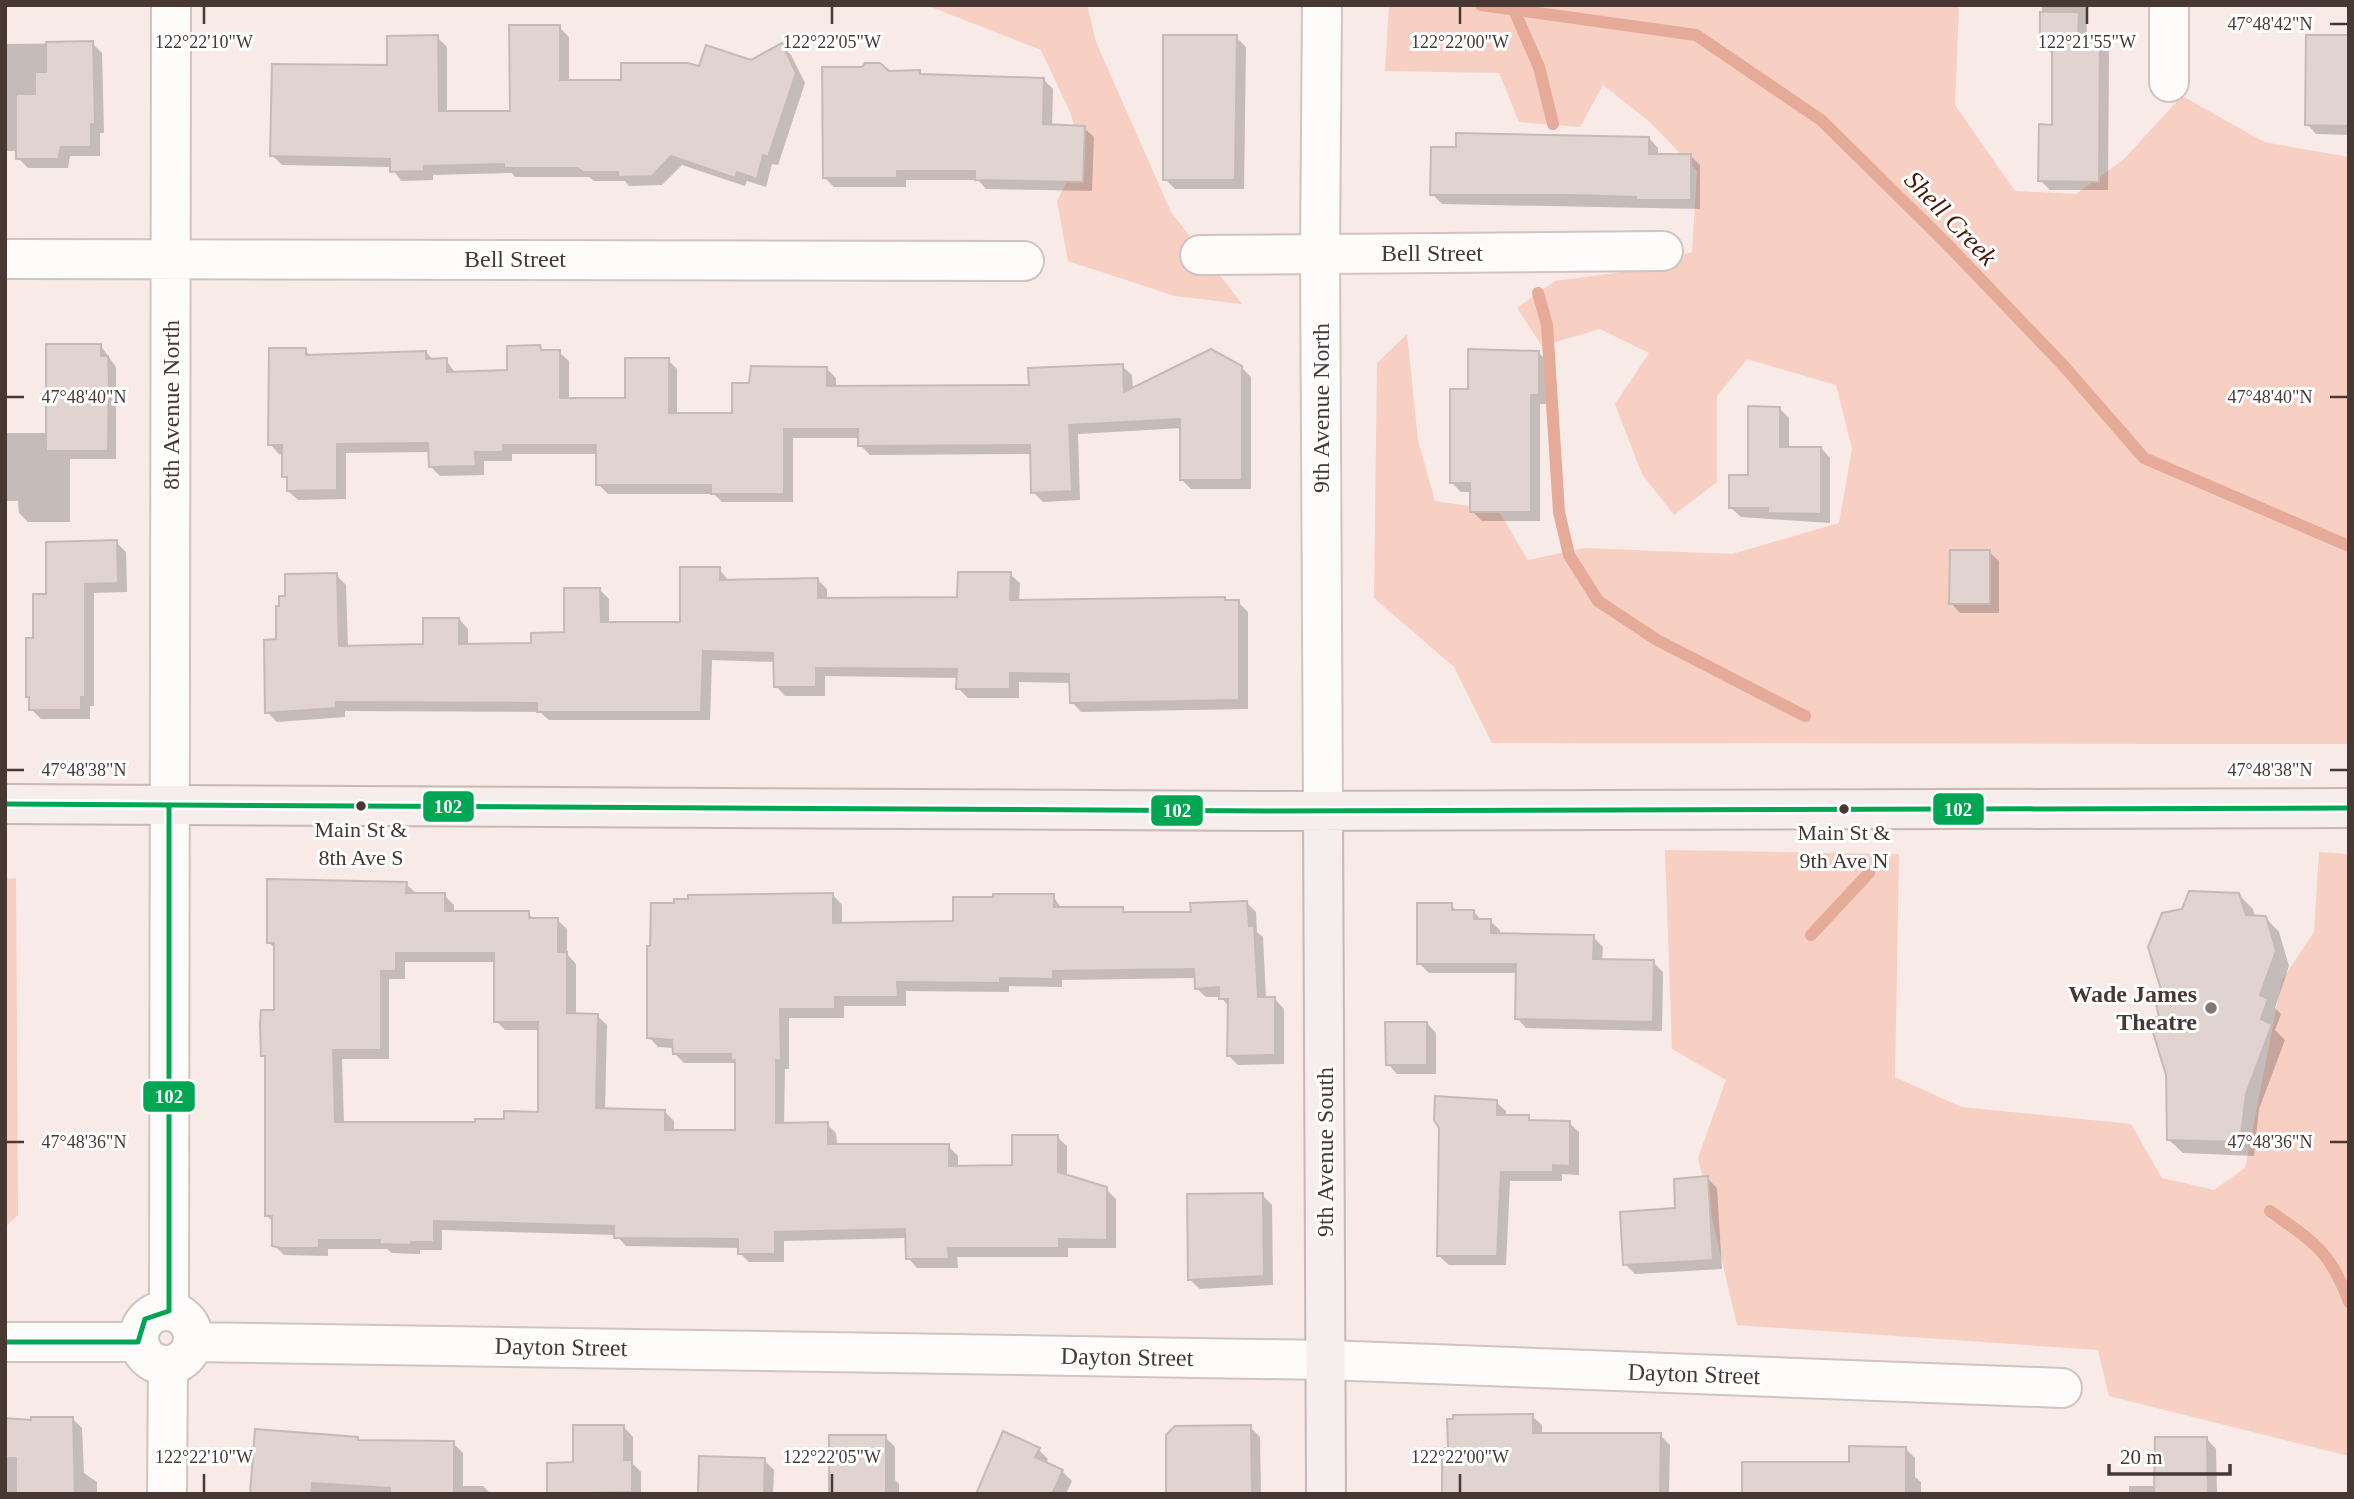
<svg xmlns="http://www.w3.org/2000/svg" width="2354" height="1499" font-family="Georgia,serif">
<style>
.green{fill:#f7cfc3}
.shadow{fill:#0003;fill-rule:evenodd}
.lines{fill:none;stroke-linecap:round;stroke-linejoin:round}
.stream{stroke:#e5aa98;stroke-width:12}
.building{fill:#e0d3d0;stroke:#c6bab7;stroke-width:2;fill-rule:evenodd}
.minor-casing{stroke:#d0c3c0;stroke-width:42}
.major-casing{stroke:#c8b7b3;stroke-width:42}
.minor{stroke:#fefcfb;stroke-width:38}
.major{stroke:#f5eeec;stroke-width:38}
.bus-1-casing{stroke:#fff;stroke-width:10}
.bus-1{stroke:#00a651;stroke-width:5}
.ticks{fill:none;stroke:#473834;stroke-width:2.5}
.bus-dot{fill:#473834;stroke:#fff;stroke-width:2.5}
.poi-dot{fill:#857673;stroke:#fff;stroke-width:2.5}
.labels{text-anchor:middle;stroke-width:6;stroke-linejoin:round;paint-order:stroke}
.bus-label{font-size:22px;fill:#473834;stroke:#fff}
.street-label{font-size:24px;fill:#473834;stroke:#fff}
.poi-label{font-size:24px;font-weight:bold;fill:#473834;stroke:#fff;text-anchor:end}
.water-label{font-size:26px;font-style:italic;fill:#4b190a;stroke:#fff}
.ticks-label{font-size:18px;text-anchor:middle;fill:#473834;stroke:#fff;stroke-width:6;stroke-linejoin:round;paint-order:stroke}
.line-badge{stroke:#fff;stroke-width:2.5}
.badge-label{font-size:19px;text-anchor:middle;font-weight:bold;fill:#fff}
</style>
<rect width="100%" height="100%" fill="#f7eae7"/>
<path class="green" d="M 926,5 L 1087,5 L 1096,42 L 1171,212 L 1242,304 L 1175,296 L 1068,261 L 1057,201 L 1082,151 L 1070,112 L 1041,50 Z
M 1389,5 L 1959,5 L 1955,105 L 2015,191 L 2076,194 L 2124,159 L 2182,96 L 2264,142 L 2349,157 L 2349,744 L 1492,743 L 1454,667 L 1374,598 L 1377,363 L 1407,334 L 1418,440 L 1435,501 L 1498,510 L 1528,560 L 1585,548 L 1732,554 L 1839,523 L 1852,449 L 1836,385 L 1747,359 L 1717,396 L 1717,482 L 1674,515 L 1642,474 L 1615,404 L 1649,353 L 1600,329 L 1542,346 L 1517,308 L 1555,281 L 1631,271 L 1692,252 L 1697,171 L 1651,123 L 1603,85 L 1580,127 L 1519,122 L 1499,73 L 1385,71 Z
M 1665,850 L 1899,854 L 1895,1077 L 1961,1107 L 2131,1124 L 2162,1178 L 2214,1190 L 2245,1168 L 2282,980 L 2314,932 L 2319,852 L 2349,854 L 2349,1456 L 2109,1396 L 2098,1350 L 1737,1325 L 1698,1158 L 1726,1080 L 1672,1049 Z
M 16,878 L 18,1215 L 5,1227 L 5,879 Z"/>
<path class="shadow" d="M 2042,5 L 2086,5 L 2087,39 L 2099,40 L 2109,49 L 2108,190 L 2050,190 L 2040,180 L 2054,126 L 2054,55 L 2041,45 Z
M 559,27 L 569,37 L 569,82 L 623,82 L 751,62 L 781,45 L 791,55 L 805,83 L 778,165 L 772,164 L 766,187 L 747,181 L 745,186 L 682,165 L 662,185 L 629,186 L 625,181 L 594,181 L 589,177 L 515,177 L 512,173 L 433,175 L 433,180 L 401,181 L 391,167 L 282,165 L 272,155 L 389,67 L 437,37 L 447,47 L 447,113 L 512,113 Z
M 2349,36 L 2349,135 L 2316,134 L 2307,124 Z
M 1236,37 L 1246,47 L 1244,189 L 1175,189 L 1165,179 Z
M 92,43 L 102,53 L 104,133 L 100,133 L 100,156 L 70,156 L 68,168 L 28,168 L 18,158 L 18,151 L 5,151 L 5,44 Z
M 862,69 L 888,73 L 920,72 L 923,76 L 1043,79 L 1053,89 L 1052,127 L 1084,128 L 1094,137 L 1092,191 L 986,189 L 978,180 L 906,180 L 906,187 L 834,187 L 824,177 Z
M 1649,138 L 1658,148 L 1658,156 L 1691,156 L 1700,165 L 1700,209 L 1442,204 L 1432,194 L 1458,148 Z
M 101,346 L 116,367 L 116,459 L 70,459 L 70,522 L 28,522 L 19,513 L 18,501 L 5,501 L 5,433 L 48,433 Z
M 539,347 L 544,352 L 559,352 L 569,361 L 569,400 L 627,400 L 668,360 L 677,369 L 677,415 L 734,415 L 750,385 L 826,368 L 836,378 L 836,387 L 1031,386 L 1122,366 L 1132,375 L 1133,390 L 1241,367 L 1251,377 L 1251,489 L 1191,489 L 1181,479 L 1182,428 L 1078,434 L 1080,500 L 1043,502 L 1033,492 L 1032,454 L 870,455 L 860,445 L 860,438 L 793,438 L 793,502 L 722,502 L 714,494 L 608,494 L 598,484 L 598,454 L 512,454 L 512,461 L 484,461 L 484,475 L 440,476 L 430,466 L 430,452 L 346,453 L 346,499 L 298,500 L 288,491 L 288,481 L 284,476 L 284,454 L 279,454 L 270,444 L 305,350 L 311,356 L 426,352 L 433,360 L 446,360 L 456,374 L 509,372 Z
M 1538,352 L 1548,362 L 1548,404 L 1540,404 L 1540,521 L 1482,521 L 1472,511 L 1472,492 L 1461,492 L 1452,483 L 1469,391 Z
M 1780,409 L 1789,418 L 1789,448 L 1821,448 L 1830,458 L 1830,523 L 1741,517 L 1731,508 L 1750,477 Z
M 116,542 L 126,552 L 127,592 L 94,593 L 94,706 L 90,706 L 90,719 L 41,719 L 31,709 L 28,697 L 35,640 L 48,596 Z
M 1989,552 L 1999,561 L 1999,613 L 1960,613 L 1951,603 Z
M 719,569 L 729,581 L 817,579 L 827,589 L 827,599 L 959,599 L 1010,574 L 1020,583 L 1019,602 L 1224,599 L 1238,602 L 1248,612 L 1248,709 L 1081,712 L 1072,702 L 1071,683 L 1019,682 L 1019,698 L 968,698 L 958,688 L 958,678 L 825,676 L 825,696 L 785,696 L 776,686 L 775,662 L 712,660 L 710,720 L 549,720 L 540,712 L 345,711 L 345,717 L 277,722 L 267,712 L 280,607 L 287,598 L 336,575 L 346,585 L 348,647 L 424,646 L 459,619 L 468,629 L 468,646 L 533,645 L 565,634 L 600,590 L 609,599 L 609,624 L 682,624 Z
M 406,884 L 416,893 L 444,895 L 454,905 L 454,913 L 528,913 L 535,920 L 557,920 L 567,929 L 567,954 L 576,964 L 576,1015 L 597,1016 L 607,1025 L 605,1110 L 665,1112 L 674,1121 L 674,1132 L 737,1132 L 736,1063 L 684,1063 L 674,1053 L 674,1048 L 658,1047 L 649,1037 L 833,895 L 842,905 L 842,925 L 954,923 L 1053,896 L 1062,909 L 1122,909 L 1127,914 L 1192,914 L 1247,903 L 1256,912 L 1257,932 L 1263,937 L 1266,999 L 1275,999 L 1284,1009 L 1284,1064 L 1238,1065 L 1228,1055 L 1229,1007 L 1221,997 L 1206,997 L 1196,988 L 1196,978 L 1062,980 L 1062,987 L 1009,986 L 1009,992 L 906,991 L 906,1006 L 844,1006 L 844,1018 L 789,1018 L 789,1069 L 785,1069 L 784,1125 L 827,1124 L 836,1133 L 837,1145 L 948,1146 L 958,1156 L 958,1168 L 1014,1166 L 1057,1137 L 1067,1146 L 1067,1176 L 1106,1189 L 1116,1199 L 1116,1248 L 1068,1248 L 1068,1257 L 957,1257 L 958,1268 L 917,1268 L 908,1258 L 907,1238 L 784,1241 L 784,1262 L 749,1262 L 740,1253 L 740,1248 L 626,1246 L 616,1235 L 442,1230 L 442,1250 L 420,1250 L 420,1254 L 392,1253 L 387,1249 L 328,1249 L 328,1256 L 284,1255 L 274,1245 L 274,1223 L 266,1215 L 267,1060 L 263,1056 L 276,1012 L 276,950 L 269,942 ZM 405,962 L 496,962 L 496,1021 L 505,1030 L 540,1030 L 540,1114 L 476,1124 L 344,1124 L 342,1059 L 389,1059 L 389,979 L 405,979 Z
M 2238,894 L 2253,909 L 2255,917 L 2265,917 L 2279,932 L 2289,966 L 2275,1008 L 2281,1014 L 2275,1030 L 2285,1040 L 2259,1109 L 2254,1156 L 2183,1153 L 2168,1139 L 2168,1075 L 2161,1018 L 2164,994 Z
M 1451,905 L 1458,912 L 1474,912 L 1482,921 L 1490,921 L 1500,930 L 1500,935 L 1593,937 L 1603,947 L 1602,961 L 1653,962 L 1663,972 L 1662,1031 L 1526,1028 L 1517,1018 L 1518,973 L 1429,973 L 1419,963 Z
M 1427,1023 L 1436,1033 L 1436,1074 L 1397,1074 L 1388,1064 Z
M 1496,1102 L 1506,1111 L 1506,1117 L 1528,1117 L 1534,1122 L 1569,1123 L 1579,1132 L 1579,1175 L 1562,1174 L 1562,1181 L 1510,1181 L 1506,1265 L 1449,1265 L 1439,1256 Z
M 1707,1178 L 1717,1188 L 1722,1269 L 1635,1274 L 1625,1264 Z
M 1262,1195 L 1272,1205 L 1273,1285 L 1200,1289 L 1190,1280 Z
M 1532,1416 L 1542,1425 L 1542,1435 L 1660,1435 L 1670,1445 L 1669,1494 L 1444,1494 Z
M 72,1418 L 82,1428 L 84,1473 L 97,1482 L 97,1494 L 5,1494 L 5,1420 Z
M 624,1427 L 633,1437 L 633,1464 L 641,1472 L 641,1494 L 549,1494 L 574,1464 Z
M 1250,1427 L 1260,1437 L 1261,1494 L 1165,1494 L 1165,1488 Z
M 885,1437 L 895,1447 L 895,1480 L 899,1484 L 899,1494 L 830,1494 Z
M 357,1438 L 361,1442 L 453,1443 L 463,1453 L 463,1486 L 483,1486 L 491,1494 L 252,1494 Z
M 2207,1439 L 2216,1449 L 2217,1494 L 2129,1494 L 2129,1486 L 2156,1486 Z
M 1906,1449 L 1915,1458 L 1915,1477 L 1921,1482 L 1921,1494 L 1744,1494 Z
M 1039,1450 L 1048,1459 L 1046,1464 L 1062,1471 L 1072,1481 L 1066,1494 L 978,1494 Z
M 764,1460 L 774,1470 L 773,1494 L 700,1494 Z"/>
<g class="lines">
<path class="stream" d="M 1481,5 L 1696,35 L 1821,120 L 1944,241 L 2062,364 L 2144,458 L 2349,546
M 1514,10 L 1539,67 L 1553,124
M 1538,293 L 1547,325 L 1559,512 L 1569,555 L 1598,601 L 1657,640 L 1805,716
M 1811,935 L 1869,873
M 2270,1211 C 2313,1242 2330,1250 2349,1302"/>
</g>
<path class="building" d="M 2040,12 L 2079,12 L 2078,37 L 2100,38 L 2099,182 L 2038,181 L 2039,124 L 2052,125 L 2052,46 L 2040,46 Z
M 509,25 L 560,25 L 560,80 L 621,80 L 621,63 L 688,63 L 699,66 L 706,45 L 751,60 L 782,43 L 796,73 L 768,157 L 763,155 L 757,179 L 737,172 L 735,178 L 671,156 L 652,176 L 618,177 L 618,172 L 583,172 L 578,168 L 504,168 L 504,164 L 424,166 L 424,171 L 390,172 L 390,159 L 270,156 L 272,64 L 387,65 L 387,36 L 438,35 L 439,111 L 510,111 Z
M 1163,35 L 1237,35 L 1235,180 L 1163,180 Z
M 2306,35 L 2349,35 L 2349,126 L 2305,125 Z
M 93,41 L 95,124 L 91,124 L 91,147 L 61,147 L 58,159 L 16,159 L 16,94 L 35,94 L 35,72 L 46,72 L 46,42 Z
M 865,63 L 880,63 L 889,71 L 920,70 L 920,74 L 1044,78 L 1043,124 L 1085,126 L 1083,182 L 975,180 L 975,171 L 897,171 L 897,178 L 823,178 L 822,67 L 862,67 Z
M 1456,133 L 1649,137 L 1649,154 L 1691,154 L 1691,200 L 1636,200 L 1636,197 L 1572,195 L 1430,195 L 1431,147 L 1456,147 Z
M 46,344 L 101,344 L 101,356 L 108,356 L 109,380 L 108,451 L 46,451 Z
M 540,345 L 541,350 L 560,350 L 560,398 L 625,398 L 625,358 L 669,358 L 669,413 L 732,413 L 732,383 L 749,383 L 751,366 L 827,367 L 827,386 L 1029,385 L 1028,368 L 1123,364 L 1124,392 L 1211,349 L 1242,366 L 1242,480 L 1180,480 L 1180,419 L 1069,425 L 1072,491 L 1031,493 L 1030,445 L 858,446 L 858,429 L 784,429 L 784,494 L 711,494 L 711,485 L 596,485 L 596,445 L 503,445 L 503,452 L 475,452 L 476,466 L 429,467 L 428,443 L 337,444 L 337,490 L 287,491 L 287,477 L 282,477 L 282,445 L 268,445 L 269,348 L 306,348 L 306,355 L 426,351 L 426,359 L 447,358 L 447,372 L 507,370 L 507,346 Z
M 1468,349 L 1539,351 L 1539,395 L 1531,395 L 1531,512 L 1470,512 L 1470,483 L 1450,483 L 1450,389 L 1468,389 Z
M 1748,406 L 1780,407 L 1780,447 L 1821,447 L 1821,514 L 1768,513 L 1768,508 L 1729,508 L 1729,475 L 1748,475 Z
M 117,540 L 118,583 L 85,584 L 85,697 L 81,697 L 81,710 L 29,710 L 29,697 L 26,697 L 26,638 L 33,638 L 33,594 L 46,594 L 46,542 Z
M 1950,550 L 1990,550 L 1990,604 L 1949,604 Z
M 680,567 L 720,567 L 720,580 L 818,578 L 818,598 L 957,597 L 958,572 L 1011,572 L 1010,600 L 1225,597 L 1225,600 L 1239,600 L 1239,700 L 1070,703 L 1069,674 L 1010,673 L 1010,689 L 956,689 L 957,669 L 816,668 L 816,687 L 774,687 L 773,653 L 703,651 L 701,712 L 537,712 L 537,703 L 336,702 L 336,708 L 265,713 L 264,640 L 276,639 L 276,606 L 279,606 L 279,596 L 285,596 L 285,574 L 337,573 L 339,646 L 423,644 L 423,618 L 459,618 L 459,644 L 531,643 L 531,633 L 564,632 L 564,588 L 600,588 L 601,622 L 680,622 Z
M 267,879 L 407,882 L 406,893 L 445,893 L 445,911 L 529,911 L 529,918 L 558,918 L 558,952 L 567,952 L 567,1013 L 598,1014 L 596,1108 L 665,1110 L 665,1130 L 735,1130 L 735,1060 L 731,1060 L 731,1054 L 673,1054 L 672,1040 L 647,1038 L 647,946 L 650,946 L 651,903 L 674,903 L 674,899 L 688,899 L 688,895 L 833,893 L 833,923 L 953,921 L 953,897 L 993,897 L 993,894 L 1054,894 L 1054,907 L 1123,907 L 1123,912 L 1191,912 L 1190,903 L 1247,901 L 1249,926 L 1254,926 L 1258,997 L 1275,997 L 1275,1055 L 1227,1056 L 1228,999 L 1219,999 L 1219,987 L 1195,989 L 1194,969 L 1053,971 L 1053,979 L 1000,978 L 1000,983 L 897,982 L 898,997 L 835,997 L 835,1009 L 780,1009 L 781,1060 L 776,1060 L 776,1123 L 828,1122 L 828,1144 L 949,1144 L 949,1166 L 1012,1165 L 1012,1135 L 1058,1135 L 1058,1172 L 1107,1187 L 1107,1240 L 1059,1239 L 1059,1248 L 948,1248 L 949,1259 L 906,1259 L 905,1229 L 775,1232 L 775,1254 L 738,1254 L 738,1239 L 614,1238 L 614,1226 L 434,1221 L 434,1242 L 411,1242 L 411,1245 L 380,1244 L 380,1240 L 319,1240 L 319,1248 L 281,1248 L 272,1246 L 272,1216 L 265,1216 L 265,1056 L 261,1056 L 260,1025 L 261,1010 L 274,1010 L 274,943 L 267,943 ZM 396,953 L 494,953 L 494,1022 L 538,1022 L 538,1112 L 504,1111 L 504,1119 L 475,1119 L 475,1122 L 335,1122 L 333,1050 L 381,1050 L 381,971 L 396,971 Z
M 2189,891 L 2239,893 L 2246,915 L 2266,916 L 2276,951 L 2260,995 L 2268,999 L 2261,1019 L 2272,1024 L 2246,1094 L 2240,1142 L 2167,1140 L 2166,1075 L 2149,1019 L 2159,1017 L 2154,995 L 2162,993 L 2148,947 L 2162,913 L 2182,909 Z
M 1417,903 L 1452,903 L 1452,910 L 1474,910 L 1474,919 L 1491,919 L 1491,933 L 1594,935 L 1593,959 L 1654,960 L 1653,1022 L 1515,1019 L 1516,964 L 1417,964 Z
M 1385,1022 L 1427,1022 L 1427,1065 L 1386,1065 Z
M 1435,1096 L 1497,1100 L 1497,1115 L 1529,1115 L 1529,1120 L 1570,1121 L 1570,1166 L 1553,1165 L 1553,1172 L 1501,1172 L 1497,1256 L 1437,1256 L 1439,1128 L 1434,1120 Z
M 1708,1176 L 1713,1260 L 1623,1265 L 1620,1212 L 1675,1208 L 1674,1179 Z
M 1263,1193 L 1264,1276 L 1188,1280 L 1187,1194 Z
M 1533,1414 L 1533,1433 L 1661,1433 L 1660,1494 L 1442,1494 L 1442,1448 L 1448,1448 L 1447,1419 L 1453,1419 L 1453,1415 Z
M 31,1417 L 73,1417 L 75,1494 L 16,1494 L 16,1458 L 5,1458 L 5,1418 L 31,1420 Z
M 573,1425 L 624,1425 L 624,1460 L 632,1460 L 632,1492 L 547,1494 L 547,1463 L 573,1462 Z
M 1251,1425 L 1252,1494 L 1166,1494 L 1166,1435 L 1175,1426 Z
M 255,1429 L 358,1437 L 358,1440 L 454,1441 L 454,1494 L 390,1494 L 390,1488 L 312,1483 L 311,1494 L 250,1494 Z
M 1003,1431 L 1040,1448 L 1035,1457 L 1063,1470 L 1052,1494 L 976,1494 Z
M 829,1435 L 886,1435 L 886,1494 L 829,1494 Z
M 2155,1437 L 2207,1437 L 2208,1494 L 2154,1494 Z
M 1849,1446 L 1906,1447 L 1906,1494 L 1742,1494 L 1742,1462 L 1849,1462 Z
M 699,1456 L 765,1458 L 764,1494 L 698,1494 Z"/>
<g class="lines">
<g class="minor-casing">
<path id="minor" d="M 1322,5 L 1320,254 L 1323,811
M 2169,82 L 2169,5
M 1200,255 L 1663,251
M 5,259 L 1024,261
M139 1338a27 27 0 1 1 54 0a27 27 0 1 1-54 0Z
M 169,1311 L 171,5
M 5,1342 L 138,1342
M 193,1342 L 1326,1360 L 2062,1388
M 167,1494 L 168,1365"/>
</g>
<g class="major-casing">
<path id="major" d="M 5,804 L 1267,811 L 2349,808
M 1323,811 L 1326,1494"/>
</g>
<use href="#minor" class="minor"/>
<use href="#major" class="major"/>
<g class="bus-1-casing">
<path id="bus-1" d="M 5,804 L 1267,811 L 2349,808
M 5,1342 L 138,1342 L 145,1319 L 169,1311 L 169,805"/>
</g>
<use href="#bus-1" class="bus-1"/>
</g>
<path class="ticks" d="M 204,7 L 204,24M 832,7 L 832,24M 1460,7 L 1460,24M 2087,7 L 2087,24M 2330,24 L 2347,24M 7,397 L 24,397M 2330,397 L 2347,397M 7,770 L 24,770M 2330,770 L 2347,770M 7,1142 L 24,1142M 2330,1142 L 2347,1142M 204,1474 L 204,1492M 832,1474 L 832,1492M 1460,1474 L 1460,1492"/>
<g class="bus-dot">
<circle cx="361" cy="806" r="6"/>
<circle cx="1844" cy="809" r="6"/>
</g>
<circle class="poi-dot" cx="2211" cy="1008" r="7"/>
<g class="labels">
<g class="bus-label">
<text x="361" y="837">Main St &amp;<tspan x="361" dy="28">8th Ave S</tspan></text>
<text x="1844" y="840">Main St &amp;<tspan x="1844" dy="28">9th Ave N</tspan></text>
</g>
<g class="street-label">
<text x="1432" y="261">Bell Street</text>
<text x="515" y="267">Bell Street</text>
<text transform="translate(171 405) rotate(-90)" y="8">8th Avenue North</text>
<text transform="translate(1321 408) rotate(-90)" y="8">9th Avenue North</text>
<text transform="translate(1325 1152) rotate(-90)" y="8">9th Avenue South</text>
<text transform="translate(561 1347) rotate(1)" y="8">Dayton Street</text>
<text transform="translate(1127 1357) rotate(1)" y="8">Dayton Street</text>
<text transform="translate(1694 1374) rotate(2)" y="8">Dayton Street</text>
</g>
<g class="poi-label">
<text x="2197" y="1002">Wade James<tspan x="2197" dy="28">Theatre</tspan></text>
</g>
<g class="water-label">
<text transform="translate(1951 218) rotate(46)" y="9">Shell Creek</text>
</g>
</g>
<g class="ticks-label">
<text x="2270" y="30">47°48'42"N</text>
<text x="204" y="48">122°22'10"W</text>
<text x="832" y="48">122°22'05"W</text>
<text x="1460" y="48">122°22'00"W</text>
<text x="2087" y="48">122°21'55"W</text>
<text x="84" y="403">47°48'40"N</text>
<text x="2270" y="403">47°48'40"N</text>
<text x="84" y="776">47°48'38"N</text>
<text x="2270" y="776">47°48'38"N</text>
<text x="84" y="1148">47°48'36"N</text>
<text x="2270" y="1148">47°48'36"N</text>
<text x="204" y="1463">122°22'10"W</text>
<text x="832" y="1463">122°22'05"W</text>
<text x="1460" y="1463">122°22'00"W</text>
</g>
<g class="line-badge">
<rect x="422" y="790" width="53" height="33" rx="7" fill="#00a651"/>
<rect x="1932" y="792" width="53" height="34" rx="7" fill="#00a651"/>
<rect x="1150" y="794" width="54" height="33" rx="7" fill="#00a651"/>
<rect x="142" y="1080" width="54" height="33" rx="7" fill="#00a651"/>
</g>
<g class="badge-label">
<text x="448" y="813">102</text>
<text x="1958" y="816">102</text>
<text x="1177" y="817">102</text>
<text x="169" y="1103">102</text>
</g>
<rect width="2354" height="1499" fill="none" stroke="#473834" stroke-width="14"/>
<path d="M2109 1464v10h121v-10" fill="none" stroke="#473834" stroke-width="3.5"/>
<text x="2120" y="1464" font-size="21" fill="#473834" stroke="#ffffff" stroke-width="5" paint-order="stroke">20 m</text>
</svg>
